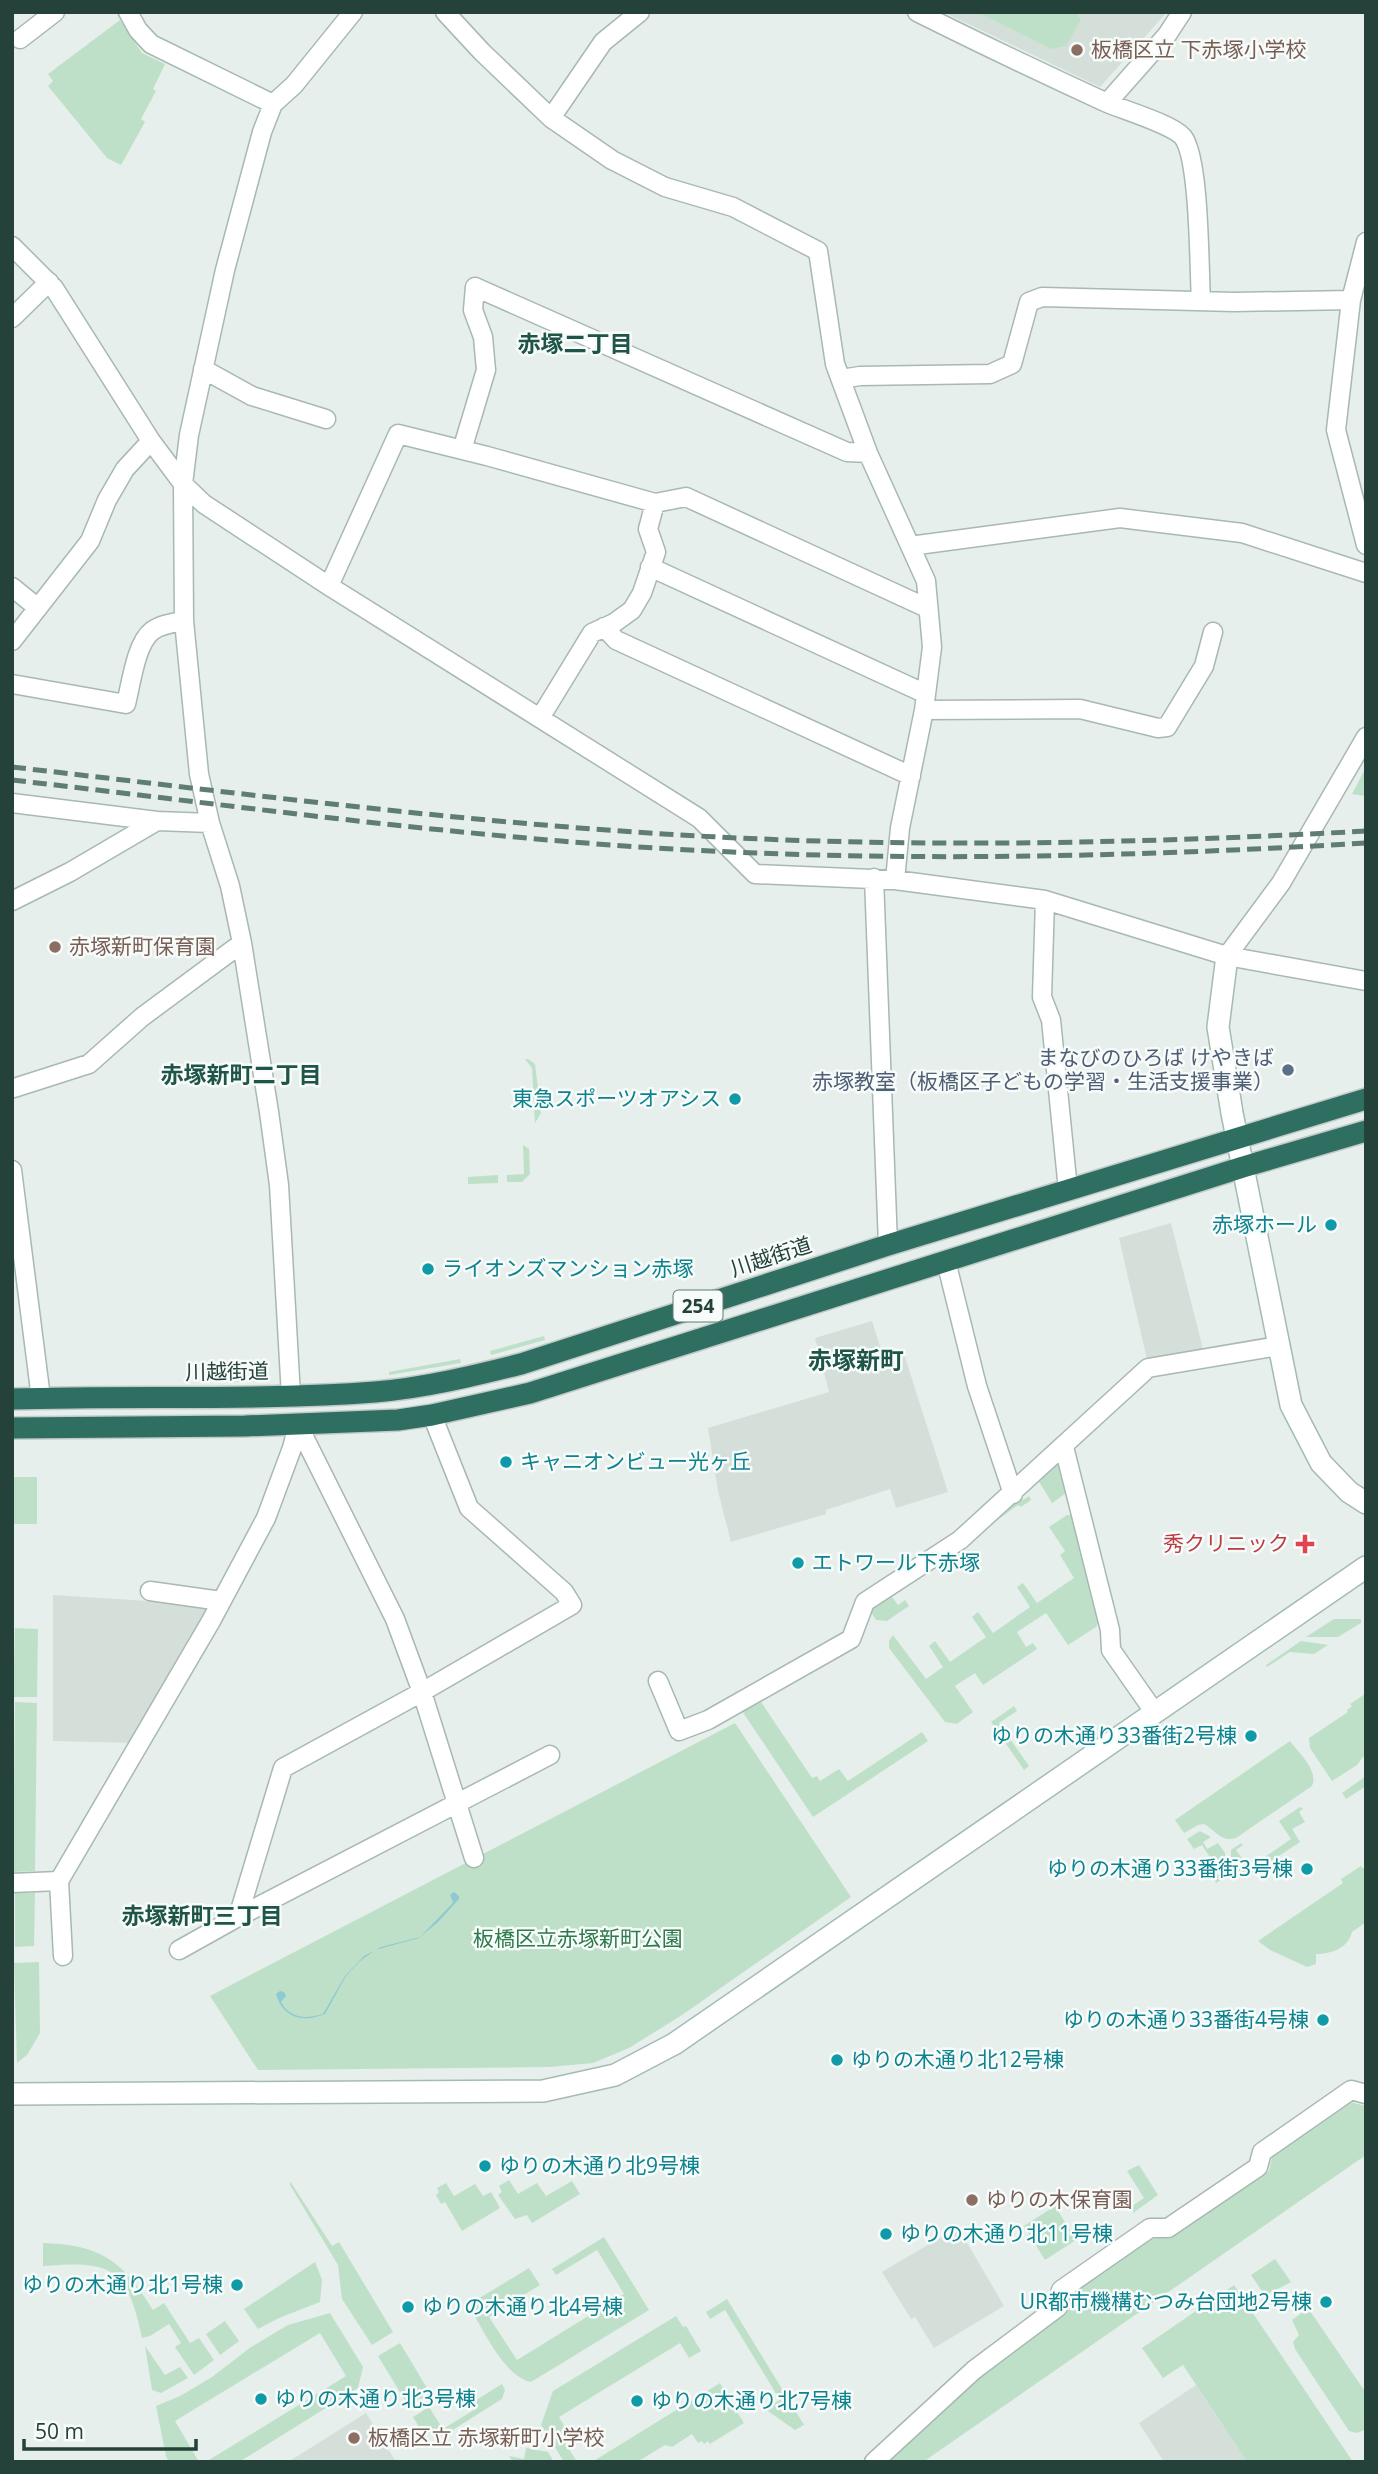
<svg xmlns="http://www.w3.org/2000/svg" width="1378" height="2474" font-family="'Open Sans','Noto Sans JP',sans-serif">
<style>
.built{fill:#d4dfda}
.green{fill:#bfe0c8}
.water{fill:#8ec9d4}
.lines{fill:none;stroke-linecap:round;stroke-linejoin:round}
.street-casing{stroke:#a8b8b2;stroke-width:21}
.secondary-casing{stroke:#a4bbb3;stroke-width:24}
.highway-casing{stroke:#c2cac8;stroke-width:24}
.street{stroke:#fff;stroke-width:18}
.secondary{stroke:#fff;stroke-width:21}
.highway{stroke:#2f6f62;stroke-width:21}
.rail{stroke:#5f7d75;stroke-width:5;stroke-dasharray:14 7;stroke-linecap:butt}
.education-dot{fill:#8d6e63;stroke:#f7fbf9;stroke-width:2.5}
.service-dot{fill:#5c6f8a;stroke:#f7fbf9;stroke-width:2.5}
.culture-dot{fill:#0f9aa8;stroke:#f7fbf9;stroke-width:2.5}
.health-dot{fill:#e0444e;stroke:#f7fbf9;stroke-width:2.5}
.labels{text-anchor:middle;stroke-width:5;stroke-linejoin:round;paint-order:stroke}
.shield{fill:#f7fbf9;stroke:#637a73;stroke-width:2}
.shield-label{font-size:19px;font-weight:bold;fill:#24423a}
.education-label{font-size:21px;fill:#785e54;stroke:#f7fbf9;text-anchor:start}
.service-label{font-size:21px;fill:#4e5e75;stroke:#f7fbf9;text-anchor:end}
.culture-label{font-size:21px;fill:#0d838f;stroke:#f7fbf9;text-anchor:start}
.street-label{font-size:21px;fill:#24423a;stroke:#f7fbf9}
.health-label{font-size:21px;fill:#be3a42;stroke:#f7fbf9;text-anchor:end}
.park-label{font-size:21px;fill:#2d7a4b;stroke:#f7fbf9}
.neighbourhood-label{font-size:23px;font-weight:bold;fill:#1f5548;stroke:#f7fbf9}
.quarter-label{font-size:24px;font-weight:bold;fill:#1f5548;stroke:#f7fbf9}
</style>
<rect width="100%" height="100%" fill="#e6efeb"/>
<path class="built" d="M 943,12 L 1167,12 L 1100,87 Z
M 1171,1223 L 1204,1353 L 1148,1364 L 1119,1238 Z
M 872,1321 L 884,1359 L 904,1354 L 948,1492 L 896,1508 L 890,1489 L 826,1510 L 826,1514 L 731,1542 L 718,1491 L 708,1428 L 829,1392 L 815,1338 Z
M 53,1595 L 212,1605 L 136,1743 L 53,1741 Z
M 956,2232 L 963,2243 L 966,2241 L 1004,2306 L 934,2348 L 915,2317 L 911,2319 L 882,2272 L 941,2237 L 943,2240 Z
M 1196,2385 L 1247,2462 L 1164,2462 L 1139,2423 Z
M 366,2413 L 396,2462 L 288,2462 Z"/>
<path class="green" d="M 977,12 L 1076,12 L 1081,20 L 1066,46 L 1051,49 Z
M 120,20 L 142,53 L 165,64 L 153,89 L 156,91 L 141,119 L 145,122 L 121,165 L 107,158 L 48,86 L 53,81 L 48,74 Z
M 1364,771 L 1366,771 L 1365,796 L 1352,794 Z
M 525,1059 L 528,1059 L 535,1064 L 541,1113 L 535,1123 L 532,1068 Z
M 523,1145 L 529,1149 L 530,1174 L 522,1182 L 507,1182 L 507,1175 L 524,1174 Z
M 498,1175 L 498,1183 L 468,1184 L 468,1177 Z
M 544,1336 L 545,1340 L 491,1355 L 490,1351 Z
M 460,1359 L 461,1363 L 389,1375 L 389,1372 Z
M 268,1377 L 268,1381 L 218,1382 L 218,1378 Z
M 1056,1464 L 1065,1467 L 1069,1491 L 1052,1503 L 1038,1480 Z
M 13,1477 L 37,1477 L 37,1524 L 13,1524 Z
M 1029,1496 L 1031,1500 L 1021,1507 L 1018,1505 L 892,1597 L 898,1605 L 905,1600 L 909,1606 L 887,1621 L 876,1620 L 869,1609 L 1020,1497 L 1023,1500 Z
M 1067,1515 L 1076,1516 L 1101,1617 L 1096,1627 L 1068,1645 L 1046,1613 L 1017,1632 L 1026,1647 L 1033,1643 L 1037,1649 L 983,1685 L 975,1673 L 955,1686 L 973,1712 L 957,1724 L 945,1722 L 889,1648 L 889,1641 L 893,1635 L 926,1679 L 943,1667 L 929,1646 L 935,1641 L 950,1662 L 986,1637 L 972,1617 L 978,1612 L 993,1633 L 1030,1607 L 1017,1587 L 1023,1583 L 1037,1603 L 1074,1578 L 1060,1555 L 1065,1551 L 1049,1527 Z
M 1334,1619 L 1361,1619 L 1361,1623 L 1338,1637 L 1306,1637 Z
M 15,1628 L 38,1629 L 37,1697 L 13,1697 Z
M 1301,1641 L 1328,1645 L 1314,1654 L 1290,1652 L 1267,1667 L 1266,1665 Z
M 1365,1694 L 1366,1753 L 1357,1765 L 1332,1781 L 1310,1748 L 1309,1738 L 1348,1712 L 1347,1710 L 1352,1706 L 1350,1704 Z
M 15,1702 L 37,1703 L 35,1871 L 13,1872 Z
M 761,1702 L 812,1778 L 817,1776 L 820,1781 L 839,1769 L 848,1781 L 922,1732 L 928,1741 L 813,1817 L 742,1711 Z
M 1014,1706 L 1017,1711 L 999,1723 L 1029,1766 L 1024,1770 L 991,1722 Z
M 735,1723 L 851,1897 L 682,2015 L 629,2048 L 593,2063 L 550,2067 L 258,2070 L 210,1996 Z
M 1290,1741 C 1299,1753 1319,1771 1312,1786 L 1236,1838 C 1222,1843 1215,1830 1204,1824 L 1198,1825 L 1184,1833 L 1175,1820 Z
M 1366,1776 L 1366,1786 L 1346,1799 L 1342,1793 Z
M 1300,1807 L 1303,1809 L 1299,1812 L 1305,1822 L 1292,1829 L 1300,1842 L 1244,1879 L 1236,1868 L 1231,1871 L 1231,1850 L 1241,1843 L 1243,1845 L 1236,1850 L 1249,1868 L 1291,1839 L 1279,1821 Z
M 1200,1831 L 1211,1837 L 1203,1842 L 1207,1849 L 1218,1843 L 1225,1853 L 1225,1878 L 1216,1883 L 1213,1878 L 1220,1873 L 1202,1845 L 1194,1849 L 1187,1839 Z
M 1361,1866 L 1366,1871 L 1366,1922 L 1352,1932 C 1348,1948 1332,1954 1316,1954 L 1316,1964 L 1307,1967 L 1270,1950 L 1258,1941 L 1343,1883 L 1341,1879 Z
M 15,1893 L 35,1893 L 34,1946 L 15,1947 Z
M 39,1962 L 40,2033 L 27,2055 L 17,2063 L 14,1963 Z
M 1350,2102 L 1366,2106 L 1366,2155 L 923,2462 L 888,2462 L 938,2410 L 979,2374 L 1065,2312 L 1069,2296 L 1151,2239 L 1173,2236 L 1269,2171 L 1273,2154 Z
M 1139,2165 L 1158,2195 L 1133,2213 L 1132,2206 L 1144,2198 L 1127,2171 Z
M 509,2180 L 518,2194 L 537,2183 L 546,2196 L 572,2181 L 580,2194 L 532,2223 L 527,2215 L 515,2219 L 498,2195 L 502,2192 L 499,2186 Z
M 290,2181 L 332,2246 L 339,2242 L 393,2332 L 372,2345 L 342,2299 L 338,2265 L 290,2185 Z
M 446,2183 L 454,2196 L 475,2184 L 483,2196 L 491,2192 L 500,2208 L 462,2231 L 445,2202 L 441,2204 L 436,2195 L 439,2192 L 437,2188 Z
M 1055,2206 L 1076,2240 L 1045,2260 L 1024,2226 Z
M 604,2237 L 649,2310 L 531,2382 C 503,2376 483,2328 468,2305 L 529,2268 L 540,2285 L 489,2317 L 517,2360 L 624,2294 L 597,2250 L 556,2275 L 552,2269 Z
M 43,2243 C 103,2245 122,2261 153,2310 L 164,2303 L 190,2343 L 199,2338 L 214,2360 L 194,2375 L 175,2347 L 181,2343 L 169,2324 L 150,2336 L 142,2338 C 127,2268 113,2260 43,2266 Z
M 1275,2259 L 1291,2282 L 1268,2294 L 1262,2291 L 1251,2275 Z
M 315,2262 L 322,2280 L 320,2302 L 279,2318 L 258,2329 L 244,2309 Z
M 1234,2285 L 1353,2462 L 1247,2462 L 1183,2365 L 1163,2378 L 1142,2348 Z
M 727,2299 L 804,2425 L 795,2430 L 765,2409 L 780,2400 L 725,2310 L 710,2319 L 706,2312 Z
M 1308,2308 L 1366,2393 L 1364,2430 L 1357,2433 L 1349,2431 L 1295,2349 L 1293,2342 L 1299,2335 L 1292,2320 Z
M 330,2313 L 363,2367 L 358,2388 L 239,2462 L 210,2462 L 209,2460 L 346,2376 L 320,2333 L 175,2421 L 199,2462 L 169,2462 L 166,2456 L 156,2406 L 180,2396 L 212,2377 L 251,2347 L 288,2325 Z
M 676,2316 L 683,2327 L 686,2326 L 701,2351 L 689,2358 L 680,2343 L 559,2417 L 567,2431 L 561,2436 L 577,2462 L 564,2462 L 541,2425 L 553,2391 Z
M 225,2321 L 239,2341 L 220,2355 L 206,2334 Z
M 400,2343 L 430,2393 L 409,2407 L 378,2356 Z
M 145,2346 L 165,2375 L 180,2367 L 188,2378 L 161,2393 L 152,2390 Z
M 720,2383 L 725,2392 L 713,2400 L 720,2411 L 732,2404 L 744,2423 L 710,2444 L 708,2441 L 704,2444 L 702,2441 L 698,2443 L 692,2434 L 672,2447 L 665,2445 L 637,2462 L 592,2462 Z
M 502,2384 L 505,2390 L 502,2399 L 443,2436 L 422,2432 L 413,2417 L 429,2407 L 443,2429 L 477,2408 L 473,2402 Z
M 526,2448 L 548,2452 L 554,2462 L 513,2462 L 509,2456 L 524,2459 Z"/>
<path class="water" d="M 454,1892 L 459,1896 L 459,1899 L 438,1922 L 419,1938 L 375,1950 L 359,1962 L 346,1976 L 325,2014 C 303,2023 283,2018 276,1994 L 280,1991 L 284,1992 L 286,1996 L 281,2002 C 290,2019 306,2019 323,2014 L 345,1976 L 364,1956 L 381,1947 L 420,1937 L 451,1905 L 453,1902 L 450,1895 Z"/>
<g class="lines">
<g class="street-casing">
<path id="street" d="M 128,12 L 138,30 L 151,44 L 273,104
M 445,12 L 482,52 L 551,118 L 612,160 L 665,187 L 733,207 L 818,251 L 835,364 L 868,453 L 926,581 L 932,647 L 924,710 L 900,828 L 895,880
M 917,12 C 979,43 1042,73 1105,102 C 1123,110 1172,124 1183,137 C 1200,159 1199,270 1201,301
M 20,39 L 55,12
M 1107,103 L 1167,35 L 1182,12
M 551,118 L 603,42 L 640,12
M 1366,242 L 1351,300 L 1336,430 L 1366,545
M 12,246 L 54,288 L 151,441 L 183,484 L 204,504 L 329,586 L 699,818 L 755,874 L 895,880 L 1045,900 L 1227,956 L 1366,981
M 12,318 L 49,282
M 203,369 L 252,396 L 326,419
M 841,379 L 860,376 L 990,374 L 1012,364 L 1029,302 L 1042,297 L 1234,302 L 1351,300
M 462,450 L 486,370 L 483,337 L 473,310 L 475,287 L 847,452 L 868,453
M 910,546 L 1120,518 L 1242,533 L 1366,573
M 650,567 L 926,694
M 329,586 L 398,434 L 487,456 L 655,503 L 686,497 L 927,608
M 12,587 L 38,608
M 604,627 L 616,640 L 911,776
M 12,641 L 90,541 L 107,500 L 125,469 L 151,441
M 12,684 L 126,704 C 131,684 136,643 152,631 C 161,624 173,623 184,621
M 924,710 L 1080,709 L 1158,728 L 1167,727 L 1204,666 L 1213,632
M 540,718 L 592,633 L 614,623 L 632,610 L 642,593 L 656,552 L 648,529 L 655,503
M 12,803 L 157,821
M 874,878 L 888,1245
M 1045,900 L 1042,997 L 1051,1020 L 1068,1190
M 12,901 L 70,872 L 157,821 L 210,823
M 1227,956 L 1281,883 L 1366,737
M 14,1088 L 89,1064 L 142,1017 L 242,943
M 12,1170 L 41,1398
M 946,1261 L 977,1386 L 1013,1494
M 291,1396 L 279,1185 L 269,1112 L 242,943 L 230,886 L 210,823 L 199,774 L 184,621 L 183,484 L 189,435 L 225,270 L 262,132 L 273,104 L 294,85 L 353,12
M 298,1425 L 395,1619 L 422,1692 L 474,1858
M 1064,1447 L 1110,1630 L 1111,1650 L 1155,1713
M 150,1591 L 221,1601
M 658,1681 L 679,1731 L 708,1720 L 851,1639 L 865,1602 L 960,1540 L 1148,1368 L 1278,1346
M 12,1883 L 59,1881
M 238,1917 L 283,1768 L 422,1692 L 572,1605 L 564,1592 L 469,1508 L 432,1415
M 179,1950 L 238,1917 L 550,1755
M 63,1956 L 59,1881 L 211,1621 L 266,1518 L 292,1448 L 298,1425
M 874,2462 L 974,2370 L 1058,2307 L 1061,2290 L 1150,2228 L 1168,2228 L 1258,2167 L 1262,2152 L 1351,2090 L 1366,2094"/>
</g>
<g class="secondary-casing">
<path id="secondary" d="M 1227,956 L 1218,1027 L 1232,1113 L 1291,1405 L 1321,1463 L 1349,1492 L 1366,1503
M 12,2094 L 543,2091 L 615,2075 L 674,2044 L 1366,1567"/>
</g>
<g class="highway-casing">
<path id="highway" d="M 12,1399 C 133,1395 254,1401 375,1392 C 424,1388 473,1376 521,1364 L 888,1245 L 1366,1099
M 12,1428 L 245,1426 L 398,1420 L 432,1415 L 530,1393 L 1243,1167 L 1366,1131"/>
</g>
<use href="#street" class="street"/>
<use href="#secondary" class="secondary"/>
<use href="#highway" class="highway"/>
<path class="rail" d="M 12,767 C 247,794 482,825 718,837 C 934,848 1150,843 1366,831
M 12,780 C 195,801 378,826 561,841 C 828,864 1099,859 1366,843"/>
</g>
<g class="education-dot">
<circle cx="1077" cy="50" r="7"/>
<circle cx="55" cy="947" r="7"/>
<circle cx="972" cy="2200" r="7"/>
<circle cx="354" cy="2438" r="7"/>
</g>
<circle class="service-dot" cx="1288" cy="1070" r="7"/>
<g class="culture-dot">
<circle cx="735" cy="1099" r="7"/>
<circle cx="1331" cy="1225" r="7"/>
<circle cx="428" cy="1269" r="7"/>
<circle cx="506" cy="1462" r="7"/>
<circle cx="798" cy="1563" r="7"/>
<circle cx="1251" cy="1736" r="7"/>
<circle cx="1307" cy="1869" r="7"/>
<circle cx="1323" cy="2020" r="7"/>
<circle cx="837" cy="2060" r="7"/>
<circle cx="485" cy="2166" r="7"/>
<circle cx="886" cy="2234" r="7"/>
<circle cx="237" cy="2285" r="7"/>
<circle cx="1326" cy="2302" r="7"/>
<circle cx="408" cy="2307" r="7"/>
<circle cx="261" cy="2399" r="7"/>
<circle cx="637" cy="2401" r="7"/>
</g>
<path class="health-dot" d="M1301.5 1533.5h7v7h7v7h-7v7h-7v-7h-7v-7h7z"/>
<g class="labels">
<rect class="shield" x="673.5" y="1290.5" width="49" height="31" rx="5"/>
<g class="shield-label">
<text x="698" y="1313">254</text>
</g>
<g class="education-label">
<text x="1091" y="57">板橋区立 下赤塚小学校</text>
<text x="69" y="954">赤塚新町保育園</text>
<text x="986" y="2207">ゆりの木保育園</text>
<text x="368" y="2445">板橋区立 赤塚新町小学校</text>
</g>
<g class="service-label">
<text x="1274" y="1065">まなびのひろば けやきば<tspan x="1274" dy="24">赤塚教室（板橋区子どもの学習・生活支援事業）</tspan></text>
</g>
<g class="culture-label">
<text x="721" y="1106" text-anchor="end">東急スポーツオアシス</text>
<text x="1317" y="1232" text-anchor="end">赤塚ホール</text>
<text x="442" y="1276">ライオンズマンション赤塚</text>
<text x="520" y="1469">キャニオンビュー光ヶ丘</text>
<text x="812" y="1570">エトワール下赤塚</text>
<text x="1237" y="1743" text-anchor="end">ゆりの木通り33番街2号棟</text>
<text x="1293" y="1876" text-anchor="end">ゆりの木通り33番街3号棟</text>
<text x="1309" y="2027" text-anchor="end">ゆりの木通り33番街4号棟</text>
<text x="851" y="2067">ゆりの木通り北12号棟</text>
<text x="499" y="2173">ゆりの木通り北9号棟</text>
<text x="900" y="2241">ゆりの木通り北11号棟</text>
<text x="223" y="2292" text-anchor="end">ゆりの木通り北1号棟</text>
<text x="1312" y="2309" text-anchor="end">UR都市機構むつみ台団地2号棟</text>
<text x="422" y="2314">ゆりの木通り北4号棟</text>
<text x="275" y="2406">ゆりの木通り北3号棟</text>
<text x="651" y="2408">ゆりの木通り北7号棟</text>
</g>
<g class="street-label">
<text transform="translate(771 1257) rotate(-18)" y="7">川越街道</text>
<text transform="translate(227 1372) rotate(-1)" y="7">川越街道</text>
</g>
<g class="health-label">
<text x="1289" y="1551">秀クリニック</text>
</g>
<g class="park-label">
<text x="578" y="1946">板橋区立赤塚新町公園</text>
</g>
<g class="neighbourhood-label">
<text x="575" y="352">赤塚二丁目</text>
<text x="241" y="1083">赤塚新町二丁目</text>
<text x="202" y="1924">赤塚新町三丁目</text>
</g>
<g class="quarter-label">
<text x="856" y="1369">赤塚新町</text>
</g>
</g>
<rect width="1378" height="2474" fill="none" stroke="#24423a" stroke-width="28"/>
<path d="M24 2439v10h172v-10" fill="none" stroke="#24423a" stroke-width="3.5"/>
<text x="35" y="2439" font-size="21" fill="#24423a" stroke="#f7fbf9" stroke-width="5" paint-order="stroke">50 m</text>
</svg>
